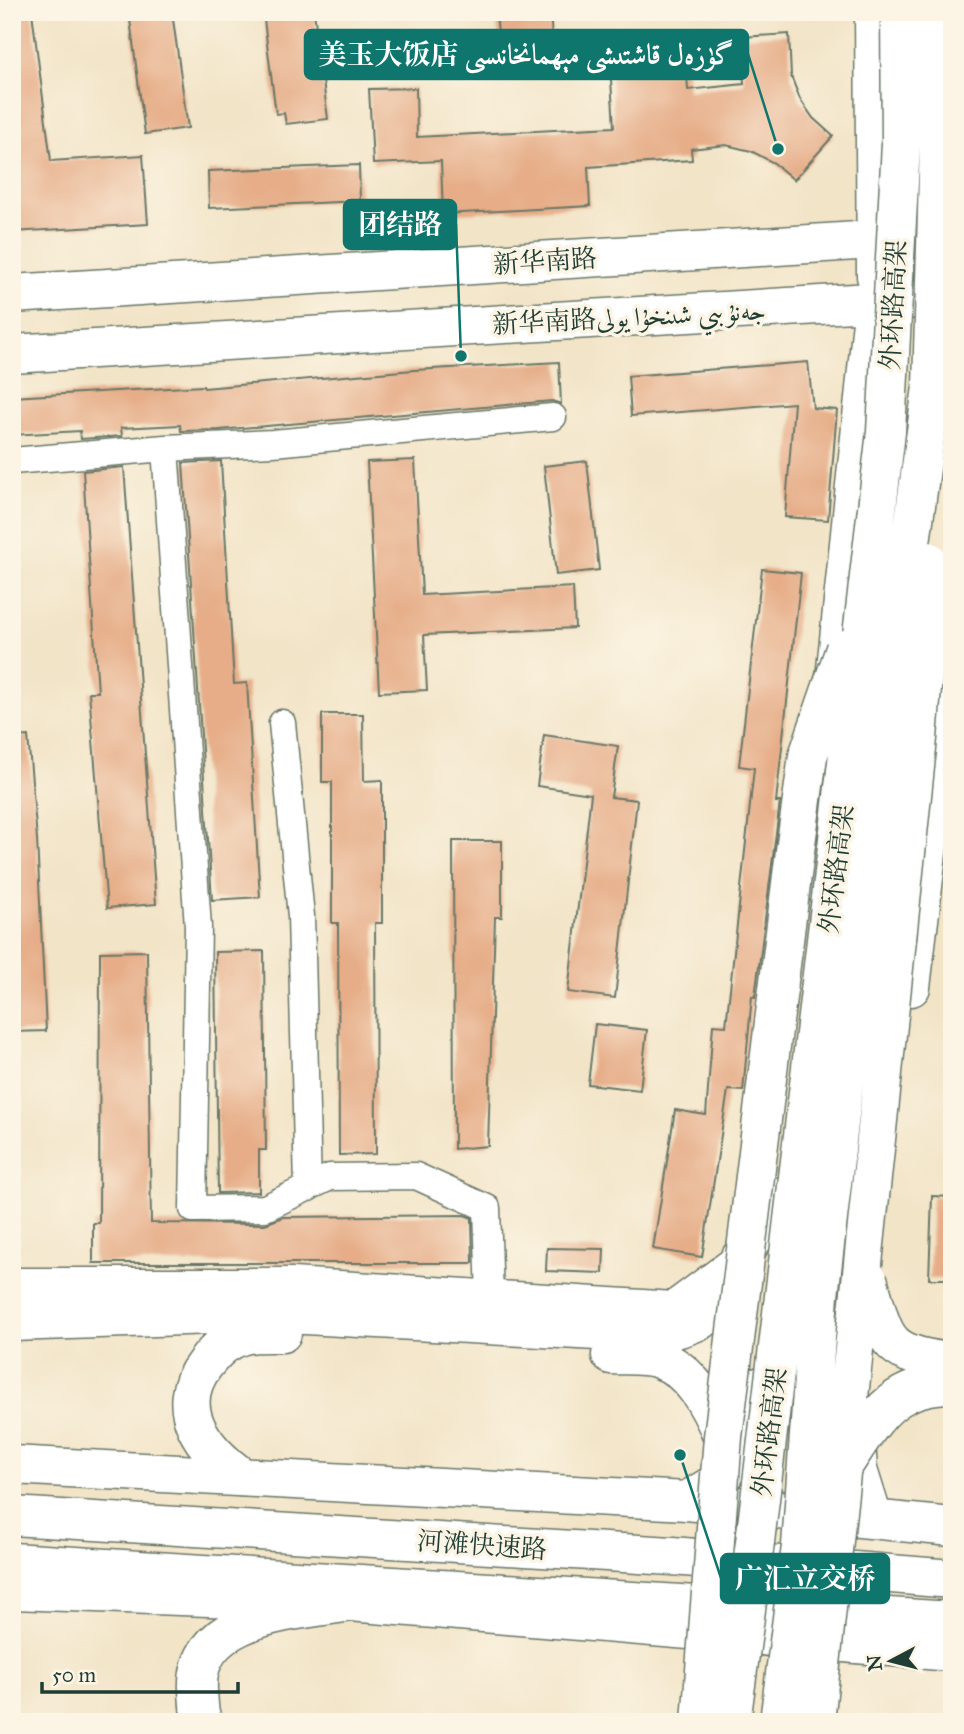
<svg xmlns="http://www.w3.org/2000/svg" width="964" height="1734" font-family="'IM FELL Great Primer',Amiri,'Noto Serif SC',serif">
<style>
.building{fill:#e6ad88}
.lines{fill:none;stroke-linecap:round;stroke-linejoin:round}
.street-casing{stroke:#697767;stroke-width:29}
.secondary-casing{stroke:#697767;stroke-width:41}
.primary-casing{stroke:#697767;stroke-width:41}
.highway-casing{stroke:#697767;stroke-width:41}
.street{stroke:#fff;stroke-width:26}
.secondary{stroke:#fff;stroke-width:38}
.primary{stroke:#fff;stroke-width:38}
.highway{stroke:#fff;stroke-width:38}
.highway-bridge-casing{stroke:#697767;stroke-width:41;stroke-linecap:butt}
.highway-bridge{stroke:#fff;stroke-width:38}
.labels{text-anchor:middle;stroke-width:7;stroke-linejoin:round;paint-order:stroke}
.street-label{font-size:26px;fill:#1f3d34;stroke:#fcf5e5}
.leader{fill:none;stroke:#0f766e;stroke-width:2.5}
.callout-dot{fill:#0f766e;stroke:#fcf5e5;stroke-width:2.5}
.callout{fill:#0f766e;stroke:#0f766e;stroke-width:2.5}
.callout-label{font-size:28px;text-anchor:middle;font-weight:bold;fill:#fff}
</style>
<rect width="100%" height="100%" fill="#fcf5e5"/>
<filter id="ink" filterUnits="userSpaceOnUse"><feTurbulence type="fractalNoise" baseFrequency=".0143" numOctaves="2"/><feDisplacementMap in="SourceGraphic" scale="14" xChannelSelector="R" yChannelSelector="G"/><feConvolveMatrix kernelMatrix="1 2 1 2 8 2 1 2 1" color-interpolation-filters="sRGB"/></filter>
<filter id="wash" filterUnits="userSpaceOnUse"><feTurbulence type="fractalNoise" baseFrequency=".00686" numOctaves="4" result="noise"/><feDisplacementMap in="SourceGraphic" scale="28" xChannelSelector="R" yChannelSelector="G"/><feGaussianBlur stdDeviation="1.57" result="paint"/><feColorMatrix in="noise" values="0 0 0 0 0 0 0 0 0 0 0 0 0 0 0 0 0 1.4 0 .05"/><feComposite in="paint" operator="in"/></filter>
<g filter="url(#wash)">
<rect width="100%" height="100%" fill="#f2e4c7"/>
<g id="blocks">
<path class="building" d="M 12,12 L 32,12 L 51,161 L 143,155 L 148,224 L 12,232 Z
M 129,12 L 172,12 L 188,128 L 145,134 Z
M 263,12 L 314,12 L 328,119 L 286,124 L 284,113 L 276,114 Z
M 496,12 L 550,12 L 554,62 L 501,67 Z
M 789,34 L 791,76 L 800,99 L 813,118 L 833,136 L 794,180 L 774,163 L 751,151 L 726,145 L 691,149 L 692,160 L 588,167 L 590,206 L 443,214 L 441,161 L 373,164 L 369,89 L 416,88 L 417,137 L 614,127 L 609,48 L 685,43 L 688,90 L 744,84 L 742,37 Z
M 359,165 L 360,201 L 209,208 L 208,171 Z
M 559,362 L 561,404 L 552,401 L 219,430 L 181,431 L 180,425 L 121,428 L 122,436 L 81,439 L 80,431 L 12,435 L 12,397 L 203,386 L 204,388 L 414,370 Z
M 808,362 L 813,408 L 837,410 L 828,520 L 785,517 L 794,403 L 631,416 L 628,376 Z
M 415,460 L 422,595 L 573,587 L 575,628 L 424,635 L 427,690 L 379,692 L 367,462 Z
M 221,461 L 234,684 L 247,683 L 260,897 L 212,900 L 183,463 Z
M 587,461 L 599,570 L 556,575 L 544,466 Z
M 124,467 L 156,904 L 107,908 L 89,692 L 98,692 L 83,471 Z
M 762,569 L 801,573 L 776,802 L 780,802 L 755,997 L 752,996 L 743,1091 L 728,1090 L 702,1257 L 653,1249 L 675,1110 L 706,1115 L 713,1025 L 726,1026 L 754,768 L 739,766 Z
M 322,714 L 363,714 L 364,781 L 382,780 L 382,923 L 375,923 L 376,1154 L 339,1155 L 338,923 L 332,923 L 332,782 L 322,782 Z
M 544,735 L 618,746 L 611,797 L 637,800 L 615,998 L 568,992 L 591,794 L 537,786 Z
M 28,736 L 37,839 L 46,1031 L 12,1032 L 12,737 Z
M 453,841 L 502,841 L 502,917 L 495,917 L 488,1146 L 454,1149 Z
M 147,951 L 151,1223 L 265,1224 L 283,1217 L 464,1215 L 472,1218 L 473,1263 L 93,1263 L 93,1223 L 99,1223 L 100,952 Z
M 264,951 L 266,1150 L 259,1150 L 259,1192 L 218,1193 L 215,952 Z
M 595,1024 L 647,1030 L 640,1090 L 588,1084 Z
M 932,1196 L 952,1197 L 952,1279 L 929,1279 Z
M 547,1248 L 604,1249 L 603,1273 L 546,1271 Z"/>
</g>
</g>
<g filter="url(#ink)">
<use href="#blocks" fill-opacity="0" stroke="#697767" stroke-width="2"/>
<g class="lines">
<g class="street-casing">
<path id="street" d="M 165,448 L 198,927 L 193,1209 L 265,1208 L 330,1177 L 416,1176 L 487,1208 L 490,1299
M 12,461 L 165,448 L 273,443 L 553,417
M 282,723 L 301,916 L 308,1188"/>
</g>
<g class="secondary-casing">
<path id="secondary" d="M 12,294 L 952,235
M 12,354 L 952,297
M 814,881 L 874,302
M 911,987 L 952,643
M 12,1287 L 292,1287 L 674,1311 L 735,1266 L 782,1196
M 855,1428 L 858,1470 L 873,1518
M 12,1465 L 687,1501 L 952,1527
M 687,1501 L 721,1480 L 737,1454 L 759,1417 L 761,1386
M 12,1590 L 350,1602 L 952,1652"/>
</g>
<g class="primary-casing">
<path id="primary" d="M 874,12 L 876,276"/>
</g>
<g class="highway-casing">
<path id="highway" d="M 12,1322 L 269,1313 L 652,1334 C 694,1327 718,1316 742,1280
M 611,1355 C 625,1356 646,1354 659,1359 C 692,1370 710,1407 723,1437
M 242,1477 C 204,1450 170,1408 205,1364 C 216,1350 226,1340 244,1335 C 255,1332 270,1333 282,1333
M 12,1516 L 672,1556 L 952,1579
M 12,1562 L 952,1621
M 203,1722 C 198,1712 199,1700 198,1690 C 194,1614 297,1611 350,1602"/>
</g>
<use href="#street" class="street"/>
<use href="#secondary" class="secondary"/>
<use href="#primary" class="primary"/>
<use href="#highway" class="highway"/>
<g class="highway-bridge-casing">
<path id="highway-bridge" d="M 868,1279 C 885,1339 883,1355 952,1362
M 843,1466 C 874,1420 890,1384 952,1384
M 701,1722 L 723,1437 L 795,851 L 808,756 L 845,649
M 731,1722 L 755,1542 L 886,432 L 901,143 L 900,12
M 779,1722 L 801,1546 L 819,1296 L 878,786 L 932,387 L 939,141 L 937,12
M 815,1722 L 918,738 L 930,589 L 928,561"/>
</g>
<use href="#highway-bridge" class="highway-bridge"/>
</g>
</g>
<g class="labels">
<g class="street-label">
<text transform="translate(545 261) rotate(-4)" y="9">新华南路</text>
<text transform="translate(893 305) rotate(-87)" y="9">外环路高架</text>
<text transform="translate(629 317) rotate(-3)" y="9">新华南路جەنۇبىي شىنخۇا يولى</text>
<text transform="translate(836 869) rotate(-83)" y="9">外环路高架</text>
<text transform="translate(769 1432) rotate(-83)" y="9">外环路高架</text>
<text transform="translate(482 1545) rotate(4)" y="9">河滩快速路</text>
</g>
</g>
<path class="leader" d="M778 149L748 54M461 356L456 224M680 1455L721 1578"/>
<g class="callout-dot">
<circle cx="778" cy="149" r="7"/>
<circle cx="461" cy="356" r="7"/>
<circle cx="680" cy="1455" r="7"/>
</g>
<g class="callout">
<rect x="305" y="30" width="443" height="49" rx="7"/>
<rect x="344" y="200" width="112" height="49" rx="7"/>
<rect x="721" y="1554" width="168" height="49" rx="7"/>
</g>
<g class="callout-label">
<text x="526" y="64">美玉大饭店 گۈزەل قاشتىشى مېھمانخانىسى</text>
<text x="400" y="234">团结路</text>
<text x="805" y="1588">广汇立交桥</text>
</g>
<rect width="964" height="1734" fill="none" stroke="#fcf5e5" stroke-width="42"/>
<g transform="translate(891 1661) rotate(263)" stroke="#fcf5e5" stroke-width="5" paint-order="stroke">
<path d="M0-5L12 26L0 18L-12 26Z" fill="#1f3d34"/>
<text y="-10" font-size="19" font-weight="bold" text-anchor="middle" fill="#1f3d34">N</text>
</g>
<path d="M42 1682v10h196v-10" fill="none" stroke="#1f3d34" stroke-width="3.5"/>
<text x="52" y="1682" font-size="21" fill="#1f3d34" stroke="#fcf5e5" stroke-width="5" paint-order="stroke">50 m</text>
</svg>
